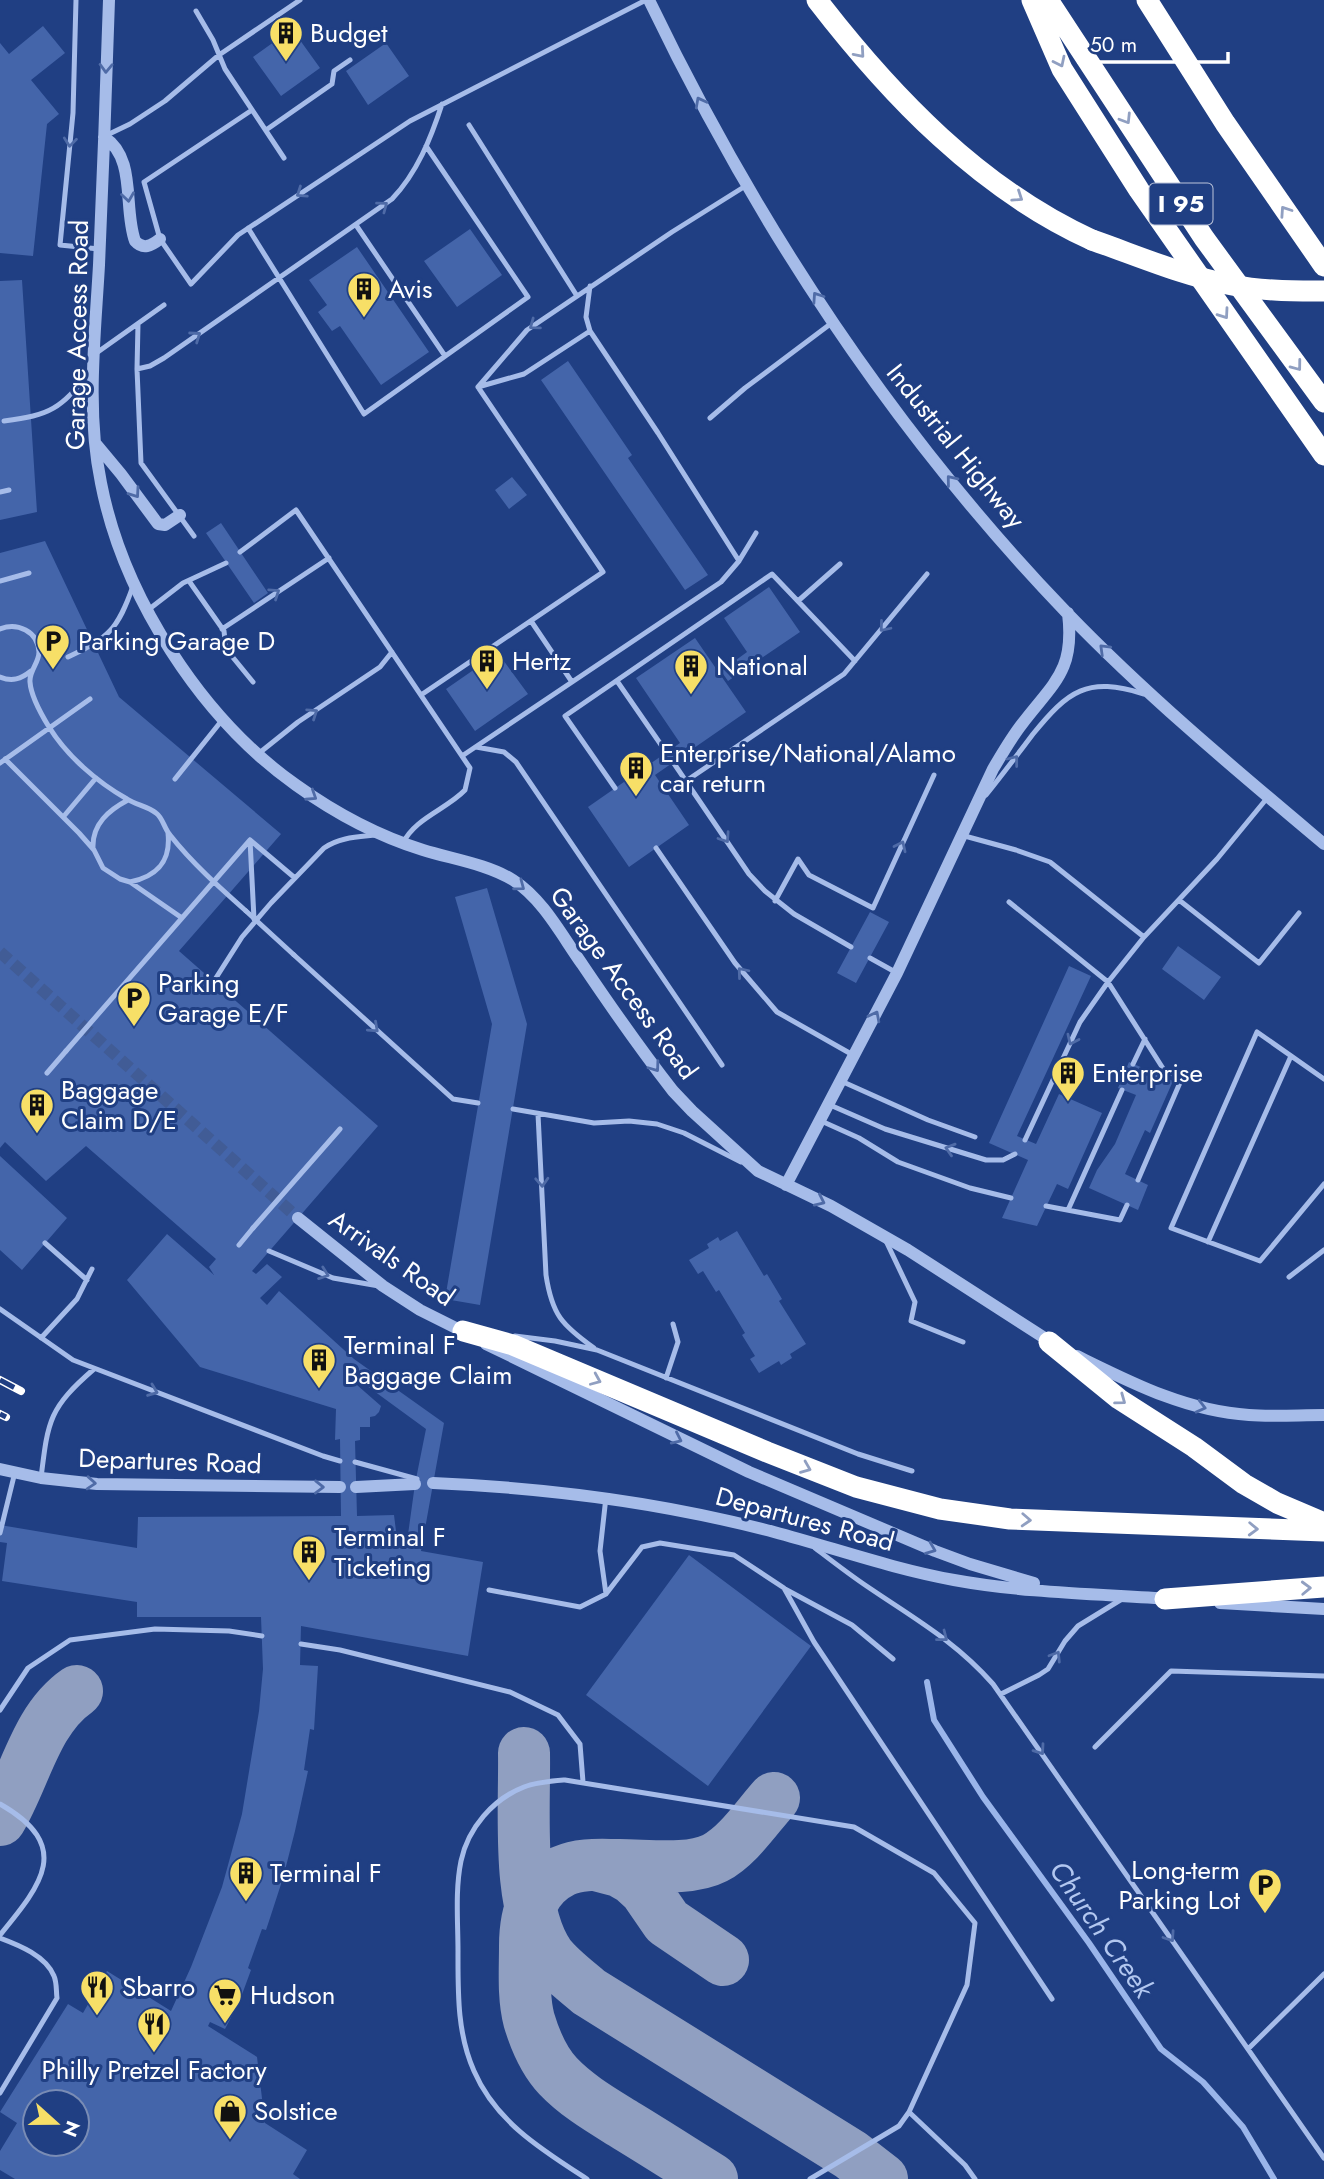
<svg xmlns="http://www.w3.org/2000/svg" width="1324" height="2179" font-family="Jost,sans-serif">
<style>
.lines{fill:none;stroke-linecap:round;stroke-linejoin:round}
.stream{stroke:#9ab5ea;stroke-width:6}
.taxiway{stroke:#909fc1;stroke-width:52}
.building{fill:#4465aa;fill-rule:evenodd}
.tertiary-tunnel{stroke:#415c96;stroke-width:12;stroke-dasharray:12 6;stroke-linecap:butt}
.service{stroke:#a6bce9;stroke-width:5}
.tertiary{stroke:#a6bce9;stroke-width:12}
.motorway{stroke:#fff;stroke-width:21}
.rail-casing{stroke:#fff;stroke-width:8}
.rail{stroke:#203f83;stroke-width:5;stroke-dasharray:16;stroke-linecap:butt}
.service-bridge{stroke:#a6bce9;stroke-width:5}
.motorway-bridge{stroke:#fff;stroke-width:21}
.oneway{stroke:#909fc1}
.oneway2{stroke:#4f6ba7}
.labels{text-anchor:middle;stroke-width:6;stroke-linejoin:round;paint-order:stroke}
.shield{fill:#203f83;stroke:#bcc5da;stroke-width:2}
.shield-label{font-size:24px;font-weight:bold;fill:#fff}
.poi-label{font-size:26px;fill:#fff;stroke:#203f83;text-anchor:start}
.street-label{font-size:26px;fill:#fff;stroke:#203f83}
.water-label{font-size:28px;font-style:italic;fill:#b2c7f0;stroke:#203f83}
</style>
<rect width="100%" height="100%" fill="#203f83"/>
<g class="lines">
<path class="stream" d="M 927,1682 L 934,1720 L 983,1797 L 1089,1943 L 1161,2049 L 1203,2082 L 1243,2127 L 1274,2179"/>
<path class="taxiway" d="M 524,1753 C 525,1811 516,1907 549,1955 C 560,1969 575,1980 589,1992 L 851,2155 L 882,2179
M 0,1820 C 25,1779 35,1720 77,1691
M 596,1865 L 619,1871 L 633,1879 L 645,1890 L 667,1922 L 723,1960
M 712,2179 C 683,2161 655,2143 627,2126 C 603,2111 578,2097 558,2076 C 544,2061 535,2040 529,2020 C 523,1997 525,1970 525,1946 C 525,1915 532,1886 563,1871 C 581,1863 601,1865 620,1865 C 648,1865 690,1871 715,1858 C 738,1846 756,1818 774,1798"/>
</g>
<path class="building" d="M 43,26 L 65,53 L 31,80 L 59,114 L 47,124 L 33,256 L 0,253 L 0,43 L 9,54 Z
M 292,29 L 320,68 L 281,96 L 253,57 Z
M 386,43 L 409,76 L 368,105 L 346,71 Z
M 470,229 L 502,275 L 457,307 L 424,261 Z
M 357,247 L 429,352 L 381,385 L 340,326 L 332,331 L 318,312 L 327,305 L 309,280 Z
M 22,280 L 37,512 L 0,520 L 0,281 Z
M 568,361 L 632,455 L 628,458 L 708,575 L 685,590 L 541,380 Z
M 512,477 L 527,495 L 509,509 L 495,490 Z
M 221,523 L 268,593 L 254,603 L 206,533 Z
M 45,541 L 119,697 L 281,834 L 179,951 L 378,1126 L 252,1271 L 256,1274 L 267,1264 L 282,1277 L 260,1298 L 267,1305 L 279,1291 L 354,1359 L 444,1423 L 421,1551 L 483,1562 L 468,1656 L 301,1626 L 300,1665 L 318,1666 L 314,1730 L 310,1729 L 304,1770 L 308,1771 L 295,1831 L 283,1878 L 270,1918 L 266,1930 L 262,1929 L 248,1968 L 251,1970 L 240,2000 L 225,2029 L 210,2022 L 208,2026 L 257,2057 L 265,2123 L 307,2150 L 293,2174 L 300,2179 L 15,2179 L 0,2170 L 0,2151 L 17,2123 L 0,2112 L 68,2004 L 83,2013 L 107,1971 L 171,2011 L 191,1967 L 222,1887 L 242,1814 L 259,1711 L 263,1669 L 261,1617 L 137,1617 L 137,1602 L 2,1581 L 7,1543 L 0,1542 L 0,1525 L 137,1548 L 138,1517 L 341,1516 L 340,1439 L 335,1440 L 336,1409 L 200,1367 L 127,1280 L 167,1234 L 214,1275 L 209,1267 L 216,1259 L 86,1146 L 46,1181 L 5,1142 L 0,1148 L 0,553 ZM 352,1375 L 426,1429 L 415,1484 L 406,1549 L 398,1547 L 394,1515 L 357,1516 L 355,1441 L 360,1440 L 360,1427 L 370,1427 L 370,1417 L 375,1416 L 379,1412 L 381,1406 L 349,1378 ZM 35,2102 L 77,2102 L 77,2144 L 35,2144 Z
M 769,587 L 800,632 L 728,681 L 721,671 L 747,652 L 724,618 Z
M 695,638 L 746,712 L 655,775 L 689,825 L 629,867 L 588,807 L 680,743 L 636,678 Z
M 498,653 L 528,694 L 475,731 L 446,689 Z
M 487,888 L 527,1024 L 480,1305 L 445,1299 L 492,1024 L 455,897 Z
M 870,912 L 889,922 L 856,983 L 837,973 Z
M 1178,946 L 1221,977 L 1204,1000 L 1162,969 Z
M 1069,966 L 1091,976 L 1017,1136 L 1036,1144 L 1059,1094 L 1102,1113 L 1068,1189 L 1057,1184 L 1037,1226 L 1002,1218 L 1028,1160 L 989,1143 Z
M 1129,1062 L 1173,1081 L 1150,1133 L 1145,1130 L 1125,1174 L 1148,1185 L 1138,1210 L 1089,1188 L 1097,1170 L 1115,1144 L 1136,1095 L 1118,1088 Z
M 0,1156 L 67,1218 L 22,1270 L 0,1250 Z
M 737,1231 L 764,1276 L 767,1274 L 782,1299 L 779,1301 L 806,1344 L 790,1354 L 792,1358 L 781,1365 L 779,1361 L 759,1373 L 750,1359 L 755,1356 L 742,1335 L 745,1333 L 719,1290 L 716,1292 L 703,1271 L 698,1274 L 689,1260 L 709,1248 L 707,1244 L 718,1237 L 720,1241 Z
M 689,1555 L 811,1646 L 708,1786 L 586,1695 Z"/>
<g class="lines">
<path class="tertiary-tunnel" d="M 0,952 L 298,1218"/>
<path class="service" d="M 76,0 L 73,113 L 60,245 L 99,249
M 196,11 L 213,40 L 225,69 L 284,158
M 252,110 L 144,182 L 160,239 L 191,284 L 238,235 L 410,121 L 646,0
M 469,125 L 577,296
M 266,130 L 332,84 L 334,71 L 350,60
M 105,136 L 130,124 L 165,101 L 219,55 L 300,0
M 356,225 L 445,356
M 248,228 L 364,414 L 528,297 L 426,146
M 590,286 L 586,317 L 590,331 L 658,433 L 739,561
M 138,324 L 137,369 L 141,463 L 194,536
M 95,354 L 164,305
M 137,369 L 150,366 L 164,358 L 392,199 C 417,173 431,138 442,104
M 478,387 L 527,330 L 672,232 L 747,185
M 478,387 L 524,374 L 590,331
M 710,418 L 745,388 L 833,322
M 4,421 C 51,415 60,409 90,372
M 0,492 L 9,490
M 240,552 L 296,510 L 470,768 L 465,790 C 447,809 415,818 403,843
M 0,581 L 29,573
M 189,581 L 224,631 L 226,649 L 253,682
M 798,601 L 840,564
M 148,610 L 183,583 L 226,563
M 531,621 L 572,682
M 0,629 C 17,622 38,631 39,652 C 39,663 29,671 30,682 C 31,697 41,714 49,727 C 67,756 97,782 127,799 C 136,805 147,806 156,813 C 163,818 164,828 170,835 C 192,863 219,887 246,911
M 222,629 L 329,558
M 68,657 C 109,638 118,629 133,586
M 0,677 C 12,682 21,679 31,671
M 617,681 L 666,752
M 421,695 L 603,572 L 478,387
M 476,747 L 504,752 L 516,762 L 722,1065
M 258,754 L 298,722 L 380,667 L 392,652
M 462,756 L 721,582 L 739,561 L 756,533
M 5,759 L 79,833 L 94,850 L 103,868 L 120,879 L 130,882 L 182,918
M 673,762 L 749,874 L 765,891 L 794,914 L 851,947
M 0,763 L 90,699
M 175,779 L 223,719
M 686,781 L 844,674 L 927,574
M 615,788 L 565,716 L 772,574 L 855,661
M 986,795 C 1002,775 1018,754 1033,734 C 1068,691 1087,676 1144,694
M 64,816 L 96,778
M 961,835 L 1016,850 L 1050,862 L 1144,937
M 250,840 L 254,919
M 250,840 L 295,878
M 93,848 C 92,824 109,810 128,800
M 656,848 L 735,963 L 777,1012 L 853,1055
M 130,882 C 158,876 171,861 168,833
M 1179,900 L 1259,963 L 1299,913
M 775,901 L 798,859 L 809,875 L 873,908 L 934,775
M 1009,902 L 1108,982 L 1164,1070 L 1182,1078 L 1138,1180
M 294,955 L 453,1099 L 478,1103
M 870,958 L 897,973
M 214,981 L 242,937 L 271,903 L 324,848 C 340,837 358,837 376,835
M 66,1051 L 250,840
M 1133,1064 L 1145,1039
M 1324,1079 L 1257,1032 L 1171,1228 L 1260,1261 L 1324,1184
M 841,1081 L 928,1120 L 975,1137
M 830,1105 L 885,1129 L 986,1160 L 1003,1160 L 1015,1154
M 513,1109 L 594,1123 L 629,1121 L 657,1124 L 684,1133 L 741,1162
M 538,1114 L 546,1275 C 552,1315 562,1325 594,1348
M 819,1120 L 859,1138 L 898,1162 L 970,1188 L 1011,1198
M 1025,1140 L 1080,1022 L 1108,982 L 1144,937 L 1217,859 L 1268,797
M 1046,1206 L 1120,1220 L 1127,1205
M 1068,1210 L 1122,1090
M 253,1228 L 340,1129
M 886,1241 L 915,1302 L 911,1321 L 963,1342
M 1208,1242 L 1291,1056
M 45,1243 L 87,1280
M 269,1251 L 333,1278 L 379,1286
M 1289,1277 L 1324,1250
M 0,1309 L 73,1360 L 323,1456 L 340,1461
M 515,1336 L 555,1341 L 597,1350 L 858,1454 L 912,1471
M 41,1338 L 77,1299 L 92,1269
M 666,1378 L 678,1342 L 673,1324
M 355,1462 L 417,1479
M 41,1478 C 48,1420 49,1408 94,1369
M 0,1533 L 15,1472
M 815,1548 C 832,1561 850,1575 868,1587 C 915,1619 955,1641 993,1684 L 1324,2158
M 785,1589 L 852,1625 L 893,1659
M 489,1590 L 580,1607 L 606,1594 L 642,1547 L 660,1543 L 734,1555 L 784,1588 L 814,1642 L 1052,1999
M 606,1594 L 600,1551 L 606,1497
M 301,1644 L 340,1650 L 510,1692 L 558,1715 L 580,1744 L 583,1782
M 1001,1694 L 1039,1675 L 1048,1669 L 1065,1641 L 1078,1626 L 1122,1599
M 0,1710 L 28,1668 L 70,1640 L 155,1629 L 229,1631 L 262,1636
M 1095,1747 L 1171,1671 L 1324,1676
M 0,1804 C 74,1846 41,1885 0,1935
M 0,1938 C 19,1945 46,1956 54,1976 C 57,1983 56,1991 57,1998 L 0,2093
M 1248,2049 L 1324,1974
M 909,2112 L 965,2165 L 975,2179
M 587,2179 C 542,2150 496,2122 474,2071 C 457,2033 458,1992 458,1951 C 458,1922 455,1890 461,1861 C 468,1828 493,1799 524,1787 C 537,1782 552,1781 565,1780 L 854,1827 L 934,1873 L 975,1923 L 967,1985 L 909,2112 L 899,2126 L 810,2179"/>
<path class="tertiary" d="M 109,0 C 106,88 103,177 99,265 C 95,337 86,411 101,483 C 123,596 201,718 296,785 C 335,813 378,836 423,850 C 452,859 487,864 513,880 C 543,899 562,936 582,964 C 611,1007 641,1050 673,1091 L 692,1111 L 758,1171 L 831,1206 L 908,1250 L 1054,1344
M 649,0 C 756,223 895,434 1067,613 C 1147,696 1236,770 1324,844
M 104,137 C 137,158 123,208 135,241 C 143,250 151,246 160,239
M 96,444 L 121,474 L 158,524 L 165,525 L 180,515
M 786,1185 L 897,973 L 993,769 C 1002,754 1011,738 1022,724 C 1054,682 1075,671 1068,613
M 298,1218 L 383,1286 L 420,1310 L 468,1334
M 486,1344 L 749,1472 L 935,1551 L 970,1564 L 1034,1583
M 1077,1356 C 1132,1383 1186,1411 1249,1415 C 1274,1417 1299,1415 1324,1415
M 0,1469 L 41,1478 L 97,1484 L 340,1487
M 433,1483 C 550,1488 661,1502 774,1532 C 834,1548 893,1569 954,1580 C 1025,1593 1099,1594 1171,1599
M 356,1487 L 415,1484
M 1220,1603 L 1324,1609"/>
<path class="motorway" d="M 817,0 C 891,96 980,189 1092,240
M 1032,0 L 1062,69 L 1139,190 L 1324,455
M 1048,0 L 1204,238 L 1324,402
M 1147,0 L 1225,123 L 1324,266
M 463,1331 L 513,1345 L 767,1452 L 856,1487 L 940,1509 L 1010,1519 L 1324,1531
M 1049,1342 L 1119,1399 L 1194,1447 L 1244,1484 L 1277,1503 L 1324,1523
M 1165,1599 L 1324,1587"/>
<g class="rail-casing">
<path id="rail" d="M 0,1380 L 21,1391
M 0,1414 L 6,1417"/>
</g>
<use href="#rail" class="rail"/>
<path class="service-bridge" d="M 246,911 L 294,955
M 47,1073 L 66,1051
M 239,1245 L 253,1228"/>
<path class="motorway-bridge" d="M 1092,240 C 1138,256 1184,276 1232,285 C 1262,291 1293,291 1324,291"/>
</g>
<defs><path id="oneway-chevron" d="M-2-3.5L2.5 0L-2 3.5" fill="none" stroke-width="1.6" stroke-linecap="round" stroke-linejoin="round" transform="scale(1.75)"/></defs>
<g class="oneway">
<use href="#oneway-chevron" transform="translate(860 53) rotate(49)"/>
<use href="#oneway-chevron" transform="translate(1060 62) rotate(64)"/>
<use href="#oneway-chevron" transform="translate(1126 119) rotate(58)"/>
<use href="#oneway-chevron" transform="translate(1018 197) rotate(34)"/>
<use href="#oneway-chevron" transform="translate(1285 211) rotate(-124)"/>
<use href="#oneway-chevron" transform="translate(1224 314) rotate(55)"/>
<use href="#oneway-chevron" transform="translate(1297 366) rotate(53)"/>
<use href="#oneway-chevron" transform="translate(596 1380) rotate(23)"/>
<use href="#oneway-chevron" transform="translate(1121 1400) rotate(36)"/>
<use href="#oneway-chevron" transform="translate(806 1468) rotate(22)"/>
<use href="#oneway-chevron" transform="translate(1026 1520) rotate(3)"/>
<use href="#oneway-chevron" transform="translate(1253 1529) rotate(2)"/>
<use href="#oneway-chevron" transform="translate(1306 1588) rotate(-2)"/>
</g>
<g class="oneway2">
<use href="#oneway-chevron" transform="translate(106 68) rotate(92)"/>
<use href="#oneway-chevron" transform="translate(700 102) rotate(-118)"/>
<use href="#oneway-chevron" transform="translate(70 142) rotate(96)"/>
<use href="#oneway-chevron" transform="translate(301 193) rotate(146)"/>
<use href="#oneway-chevron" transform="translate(128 197) rotate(82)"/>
<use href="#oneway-chevron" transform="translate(383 206) rotate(-37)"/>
<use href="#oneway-chevron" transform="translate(817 297) rotate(-124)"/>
<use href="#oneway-chevron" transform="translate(534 325) rotate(144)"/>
<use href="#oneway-chevron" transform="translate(196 336) rotate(-35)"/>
<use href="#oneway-chevron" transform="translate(951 480) rotate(-129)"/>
<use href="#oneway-chevron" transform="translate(135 493) rotate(55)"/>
<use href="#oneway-chevron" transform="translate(275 593) rotate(-34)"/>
<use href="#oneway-chevron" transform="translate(884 627) rotate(130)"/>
<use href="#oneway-chevron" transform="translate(1104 649) rotate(-136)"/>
<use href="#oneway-chevron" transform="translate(313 713) rotate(-34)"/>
<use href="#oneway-chevron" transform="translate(1014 760) rotate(-52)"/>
<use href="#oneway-chevron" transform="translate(312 796) rotate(33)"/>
<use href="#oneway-chevron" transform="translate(725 838) rotate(56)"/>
<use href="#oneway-chevron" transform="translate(901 846) rotate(-65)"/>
<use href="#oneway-chevron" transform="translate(520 886) rotate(37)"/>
<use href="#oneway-chevron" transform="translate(742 972) rotate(-130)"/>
<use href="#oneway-chevron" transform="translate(875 1016) rotate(-63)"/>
<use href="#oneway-chevron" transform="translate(374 1028) rotate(42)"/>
<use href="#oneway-chevron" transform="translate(1072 1040) rotate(115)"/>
<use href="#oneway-chevron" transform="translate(655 1067) rotate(54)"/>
<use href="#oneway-chevron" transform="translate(950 1149) rotate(-163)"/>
<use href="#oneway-chevron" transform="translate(542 1182) rotate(87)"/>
<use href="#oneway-chevron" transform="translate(820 1201) rotate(25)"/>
<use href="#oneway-chevron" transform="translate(324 1274) rotate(20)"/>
<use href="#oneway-chevron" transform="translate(153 1391) rotate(21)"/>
<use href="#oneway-chevron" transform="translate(1201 1407) rotate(14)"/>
<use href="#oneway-chevron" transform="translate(677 1439) rotate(25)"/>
<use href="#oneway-chevron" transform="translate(91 1483) rotate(4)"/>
<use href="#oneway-chevron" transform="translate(319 1487) rotate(1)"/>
<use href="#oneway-chevron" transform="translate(931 1549) rotate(22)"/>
<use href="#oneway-chevron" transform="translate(943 1637) rotate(38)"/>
<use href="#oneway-chevron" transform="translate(1056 1656) rotate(-58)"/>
<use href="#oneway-chevron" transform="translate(1040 1750) rotate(55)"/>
<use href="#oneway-chevron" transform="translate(1170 1937) rotate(56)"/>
</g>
<defs>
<g id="building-pin" transform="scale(1.75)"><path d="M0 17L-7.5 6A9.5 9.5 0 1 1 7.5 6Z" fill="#f7df67" stroke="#203f83"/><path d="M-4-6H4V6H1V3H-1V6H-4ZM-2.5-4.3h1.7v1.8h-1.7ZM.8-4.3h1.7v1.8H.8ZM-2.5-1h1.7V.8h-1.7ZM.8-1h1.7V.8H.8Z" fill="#111"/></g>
<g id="parking-pin" transform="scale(1.75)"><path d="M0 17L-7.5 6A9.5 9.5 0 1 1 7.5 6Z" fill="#f7df67" stroke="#203f83"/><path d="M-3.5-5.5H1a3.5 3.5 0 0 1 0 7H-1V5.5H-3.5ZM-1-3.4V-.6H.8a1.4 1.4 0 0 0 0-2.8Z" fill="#111"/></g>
<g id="restaurant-pin" transform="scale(1.75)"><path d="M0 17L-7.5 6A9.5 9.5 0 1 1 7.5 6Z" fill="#f7df67" stroke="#203f83"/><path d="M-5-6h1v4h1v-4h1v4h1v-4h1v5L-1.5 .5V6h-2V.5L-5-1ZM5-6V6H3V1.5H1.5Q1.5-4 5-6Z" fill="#111"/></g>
<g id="supermarket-pin" transform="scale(1.75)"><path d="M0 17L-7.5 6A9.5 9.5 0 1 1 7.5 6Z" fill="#f7df67" stroke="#203f83"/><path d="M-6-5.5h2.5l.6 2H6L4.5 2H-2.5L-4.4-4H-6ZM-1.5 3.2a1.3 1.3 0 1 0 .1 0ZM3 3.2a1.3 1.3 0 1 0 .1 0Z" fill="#111"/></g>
<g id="shop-pin" transform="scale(1.75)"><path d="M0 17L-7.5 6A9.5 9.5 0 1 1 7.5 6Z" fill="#f7df67" stroke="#203f83"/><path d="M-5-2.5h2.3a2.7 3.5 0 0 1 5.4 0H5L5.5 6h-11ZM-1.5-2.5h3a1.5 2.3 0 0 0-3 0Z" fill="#111"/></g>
</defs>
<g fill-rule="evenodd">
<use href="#building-pin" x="286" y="33"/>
<use href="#building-pin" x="364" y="289"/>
<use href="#parking-pin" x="53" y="641"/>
<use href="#building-pin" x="487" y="661"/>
<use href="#building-pin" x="691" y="666"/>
<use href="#building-pin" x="636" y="768"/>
<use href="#parking-pin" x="134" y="998"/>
<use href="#building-pin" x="1068" y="1073"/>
<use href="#building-pin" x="37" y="1105"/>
<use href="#building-pin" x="319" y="1360"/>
<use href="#building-pin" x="309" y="1552"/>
<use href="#building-pin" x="246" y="1873"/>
<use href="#parking-pin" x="1265" y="1885"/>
<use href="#restaurant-pin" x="97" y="1987"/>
<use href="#supermarket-pin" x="225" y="1995"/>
<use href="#restaurant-pin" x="154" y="2024"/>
<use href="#shop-pin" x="230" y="2111"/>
</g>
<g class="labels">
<rect class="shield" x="1149.5" y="183.5" width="63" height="41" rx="5"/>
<g class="shield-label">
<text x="1181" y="212">I 95</text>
</g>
<g class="poi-label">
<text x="310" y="42">Budget</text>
<text x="388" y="298">Avis</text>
<text x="78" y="650">Parking Garage D</text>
<text x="512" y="670">Hertz</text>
<text x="716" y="675">National</text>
<text x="660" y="762">Enterprise/National/Alamo<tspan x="660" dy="30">car return</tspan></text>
<text x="158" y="992">Parking<tspan x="158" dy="30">Garage E/F</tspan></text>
<text x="1092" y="1082">Enterprise</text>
<text x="61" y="1099">Baggage<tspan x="61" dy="30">Claim D/E</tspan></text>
<text x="344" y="1354">Terminal F<tspan x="344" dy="30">Baggage Claim</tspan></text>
<text x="334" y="1546">Terminal F<tspan x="334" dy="30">Ticketing</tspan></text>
<text x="1240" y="1879" text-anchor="end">Long-term<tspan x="1240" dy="30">Parking Lot</tspan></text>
<text x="270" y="1882">Terminal F</text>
<text x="122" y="1996">Sbarro</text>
<text x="250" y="2004">Hudson</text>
<text x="154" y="2079" text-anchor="middle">Philly Pretzel Factory</text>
<text x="254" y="2120">Solstice</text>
</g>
<g class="street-label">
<text transform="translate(77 335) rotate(-89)" y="9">Garage Access Road</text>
<text transform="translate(956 446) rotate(51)" y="9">Industrial Highway</text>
<text transform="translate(624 983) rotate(54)" y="9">Garage Access Road</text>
<text transform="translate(392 1258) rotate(35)" y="9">Arrivals Road</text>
<text transform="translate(170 1461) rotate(2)" y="9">Departures Road</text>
<text transform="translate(805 1519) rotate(15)" y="9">Departures Road</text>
</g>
<g class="water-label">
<text transform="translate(1102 1929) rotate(55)" y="10">Church Creek</text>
</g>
</g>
<g transform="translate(56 2123) rotate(111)"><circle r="33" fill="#203f83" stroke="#798cb5" stroke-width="2"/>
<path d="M0-5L12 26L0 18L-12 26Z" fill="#f7df67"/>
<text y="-10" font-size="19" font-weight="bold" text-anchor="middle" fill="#ffffff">N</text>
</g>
<path d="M1079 52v10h149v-10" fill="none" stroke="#ffffff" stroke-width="3.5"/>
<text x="1090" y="52" font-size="21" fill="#ffffff" stroke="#203f83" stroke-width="5" paint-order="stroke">50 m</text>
</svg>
